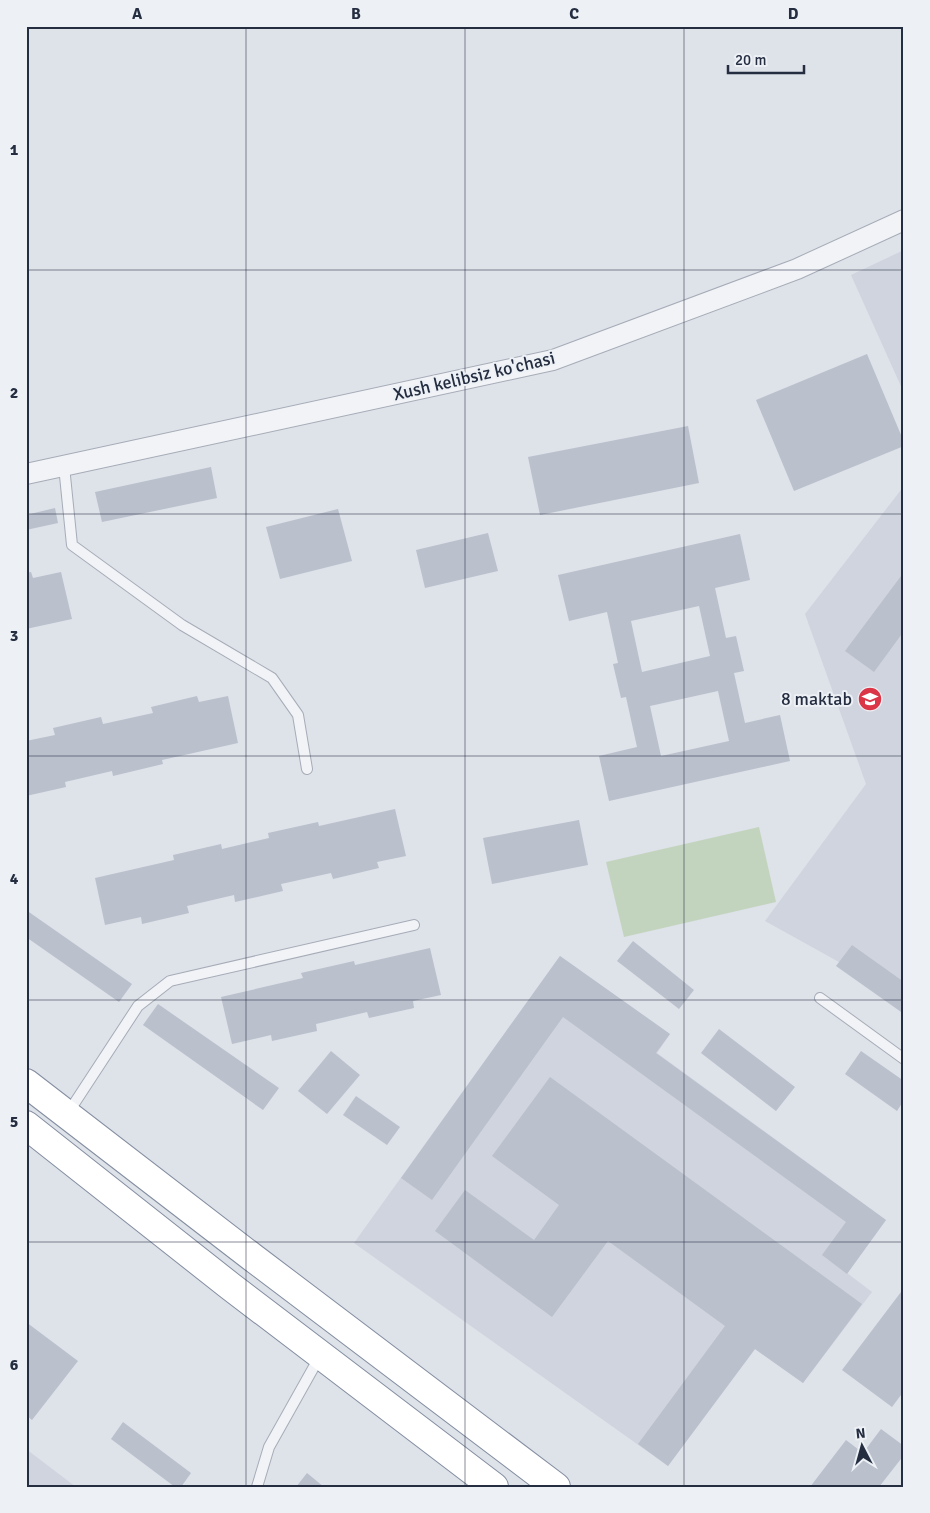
<svg xmlns="http://www.w3.org/2000/svg" width="930" height="1513" font-family="Signika,sans-serif">
<style>
.built{fill:#d0d4de}
.green{fill:#c3d4be}
.building{fill:#bac0cc;fill-rule:evenodd}
.lines{fill:none;stroke-linecap:round;stroke-linejoin:round}
.service-casing{stroke:#a6acb7;stroke-width:12}
.minor-casing{stroke:#a6acb7;stroke-width:22}
.trunk-casing{stroke:#848ea1;stroke-width:30}
.service{stroke:#f1f3f7;stroke-width:10}
.minor{stroke:#f1f3f7;stroke-width:20}
.trunk{stroke:#fff;stroke-width:28}
.grid{fill:none;stroke:#252e41;stroke-width:1;stroke-opacity:0.55}
.labels{text-anchor:middle;stroke-width:4;stroke-linejoin:round;paint-order:stroke}
.street-label{font-size:18px;fill:#252e41;stroke:#edf1f6}
.poi-label{font-size:18px;fill:#252e41;stroke:#edf1f6;text-anchor:end}
.neatline{fill:none;stroke:#252e41;stroke-width:2}
.grid-label{font-size:16px;text-anchor:middle;font-weight:bold;fill:#252e41}
</style>
<rect width="100%" height="100%" fill="#dee2e9"/>
<path class="built" d="M 904,250 L 904,393 L 851,275 Z
M 904,486 L 904,998 L 765,921 L 866,784 L 805,614 Z
M 560,956 L 670,1034 L 657,1053 L 886,1220 L 847,1273 L 872,1292 L 803,1383 L 755,1349 L 668,1466 L 354,1243 Z
M 26,1449 L 76,1487 L 26,1487 Z"/>
<path class="green" d="M 759,827 L 776,902 L 624,937 L 606,862 Z"/>
<path class="building" d="M 867,354 L 904,442 L 904,446 L 794,491 L 756,400 Z
M 688,426 L 699,483 L 540,515 L 528,457 Z
M 211,467 L 217,498 L 102,522 L 95,492 Z
M 55,508 L 58,523 L 26,530 L 26,515 Z
M 338,509 L 352,561 L 280,579 L 266,527 Z
M 488,533 L 498,571 L 425,588 L 416,550 Z
M 740,534 L 750,580 L 715,588 L 726,638 L 736,636 L 744,671 L 734,673 L 745,723 L 780,715 L 790,761 L 609,801 L 599,756 L 637,747 L 626,697 L 621,698 L 613,664 L 618,663 L 607,612 L 569,621 L 558,575 ZM 699,606 L 710,656 L 642,672 L 631,621 ZM 718,691 L 729,741 L 661,756 L 650,706 Z
M 31,572 L 33,578 L 61,572 L 72,619 L 26,629 L 26,573 Z
M 904,572 L 904,631 L 874,672 L 845,651 Z
M 197,696 L 199,702 L 228,696 L 238,743 L 162,760 L 163,764 L 113,776 L 112,771 L 65,782 L 66,787 L 26,796 L 26,741 L 55,735 L 53,728 L 101,717 L 103,724 L 153,713 L 151,707 Z
M 395,809 L 406,856 L 377,862 L 379,868 L 333,879 L 331,873 L 281,884 L 283,891 L 235,902 L 234,895 L 187,906 L 189,913 L 142,924 L 141,917 L 105,925 L 95,878 L 174,860 L 173,855 L 221,844 L 222,849 L 269,838 L 268,833 L 318,822 L 319,826 Z
M 579,820 L 588,865 L 492,884 L 483,838 Z
M 26,910 L 132,984 L 119,1002 L 26,937 Z
M 633,941 L 694,990 L 679,1009 L 617,961 Z
M 852,945 L 904,982 L 904,1014 L 836,966 Z
M 430,948 L 441,995 L 413,1001 L 414,1008 L 369,1018 L 367,1012 L 316,1024 L 317,1031 L 272,1041 L 271,1035 L 232,1044 L 221,997 L 303,978 L 301,973 L 354,961 L 355,965 Z
M 560,956 L 670,1034 L 656,1053 L 886,1220 L 847,1274 L 822,1255 L 846,1222 L 563,1017 L 432,1200 L 401,1178 Z
M 158,1004 L 279,1088 L 263,1110 L 143,1025 Z
M 719,1029 L 795,1087 L 776,1111 L 701,1053 Z
M 331,1051 L 360,1075 L 327,1114 L 298,1091 Z
M 861,1051 L 904,1081 L 904,1100 L 897,1111 L 845,1074 Z
M 550,1077 L 862,1304 L 803,1383 L 755,1349 L 668,1466 L 638,1444 L 725,1326 L 608,1241 L 552,1317 L 435,1231 L 465,1190 L 534,1240 L 559,1205 L 492,1156 Z
M 356,1096 L 400,1127 L 387,1145 L 343,1115 Z
M 901,1292 L 904,1294 L 904,1391 L 892,1407 L 842,1370 Z
M 26,1322 L 78,1361 L 32,1420 L 26,1415 Z
M 123,1422 L 191,1473 L 181,1487 L 175,1487 L 111,1439 Z
M 881,1429 L 904,1446 L 904,1455 L 879,1487 L 810,1487 L 846,1440 L 863,1453 Z
M 307,1473 L 324,1487 L 296,1487 Z"/>
<g class="lines">
<g class="service-casing">
<path id="service" d="M 64,466 L 72,545 L 182,625 L 272,678 L 298,715 L 307,769
M 820,998 L 904,1059
M 68,1113 L 138,1006 L 170,981 L 414,925
M 257,1487 L 269,1447 L 320,1356"/>
</g>
<g class="minor-casing">
<path id="minor" d="M 26,474 L 553,360 L 797,269 L 904,220"/>
</g>
<g class="trunk-casing">
<path id="trunk" d="M 26,1083 L 252,1257 L 556,1487
M 26,1125 L 230,1286 L 494,1487"/>
</g>
<use href="#service" class="service"/>
<use href="#minor" class="minor"/>
<use href="#trunk" class="trunk"/>
</g>
<path class="grid" d="M 246,26 L 246,1487M 465,26 L 465,1487M 684,26 L 684,1487M 26,270 L 904,270M 26,514 L 904,514M 26,756 L 904,756M 26,1000 L 904,1000M 26,1242 L 904,1242"/>
<defs>
<g id="school-disc" transform="scale(1.25)"><circle r="9.5" fill="#db3648" stroke="#edf1f6"/><path d="M0-5L7-2L0 1L-7-2ZM-4 1L0 2.5L4 1V4Q0 6-4 4Z" fill="#fff"/></g>
</defs>
<g fill-rule="evenodd">
<use href="#school-disc" x="870" y="699"/>
</g>
<g class="labels">
<g class="street-label">
<text transform="translate(474 376) rotate(-13)" y="6">Xush kelibsiz ko'chasi</text>
</g>
<g class="poi-label">
<text x="852" y="705">8 maktab</text>
</g>
</g>
<rect width="930" height="1513" fill="none" stroke="#edf1f6" stroke-width="55"/>
<g transform="translate(862 1446) rotate(354)" stroke="#edf1f6" stroke-width="4" paint-order="stroke">
<path d="M0-4L9 19L0 12L-9 19Z" fill="#252e41"/>
<text y="-8" font-size="14" font-weight="bold" text-anchor="middle" fill="#252e41">N</text>
</g>
<path d="M728 65v8h76v-8" fill="none" stroke="#252e41" stroke-width="2.5"/>
<text x="735" y="65" font-size="15" fill="#252e41" stroke="#edf1f6" stroke-width="4" paint-order="stroke">20 m</text>
<rect x="28" y="28" width="874" height="1458" class="neatline"/>
<g class="grid-label">
<text x="137" y="19">A</text>
<text x="356" y="19">B</text>
<text x="574" y="19">C</text>
<text x="793" y="19">D</text>
<text x="14" y="155">1</text>
<text x="14" y="398">2</text>
<text x="14" y="641">3</text>
<text x="14" y="884">4</text>
<text x="14" y="1127">5</text>
<text x="14" y="1370">6</text>
</g>
</svg>
